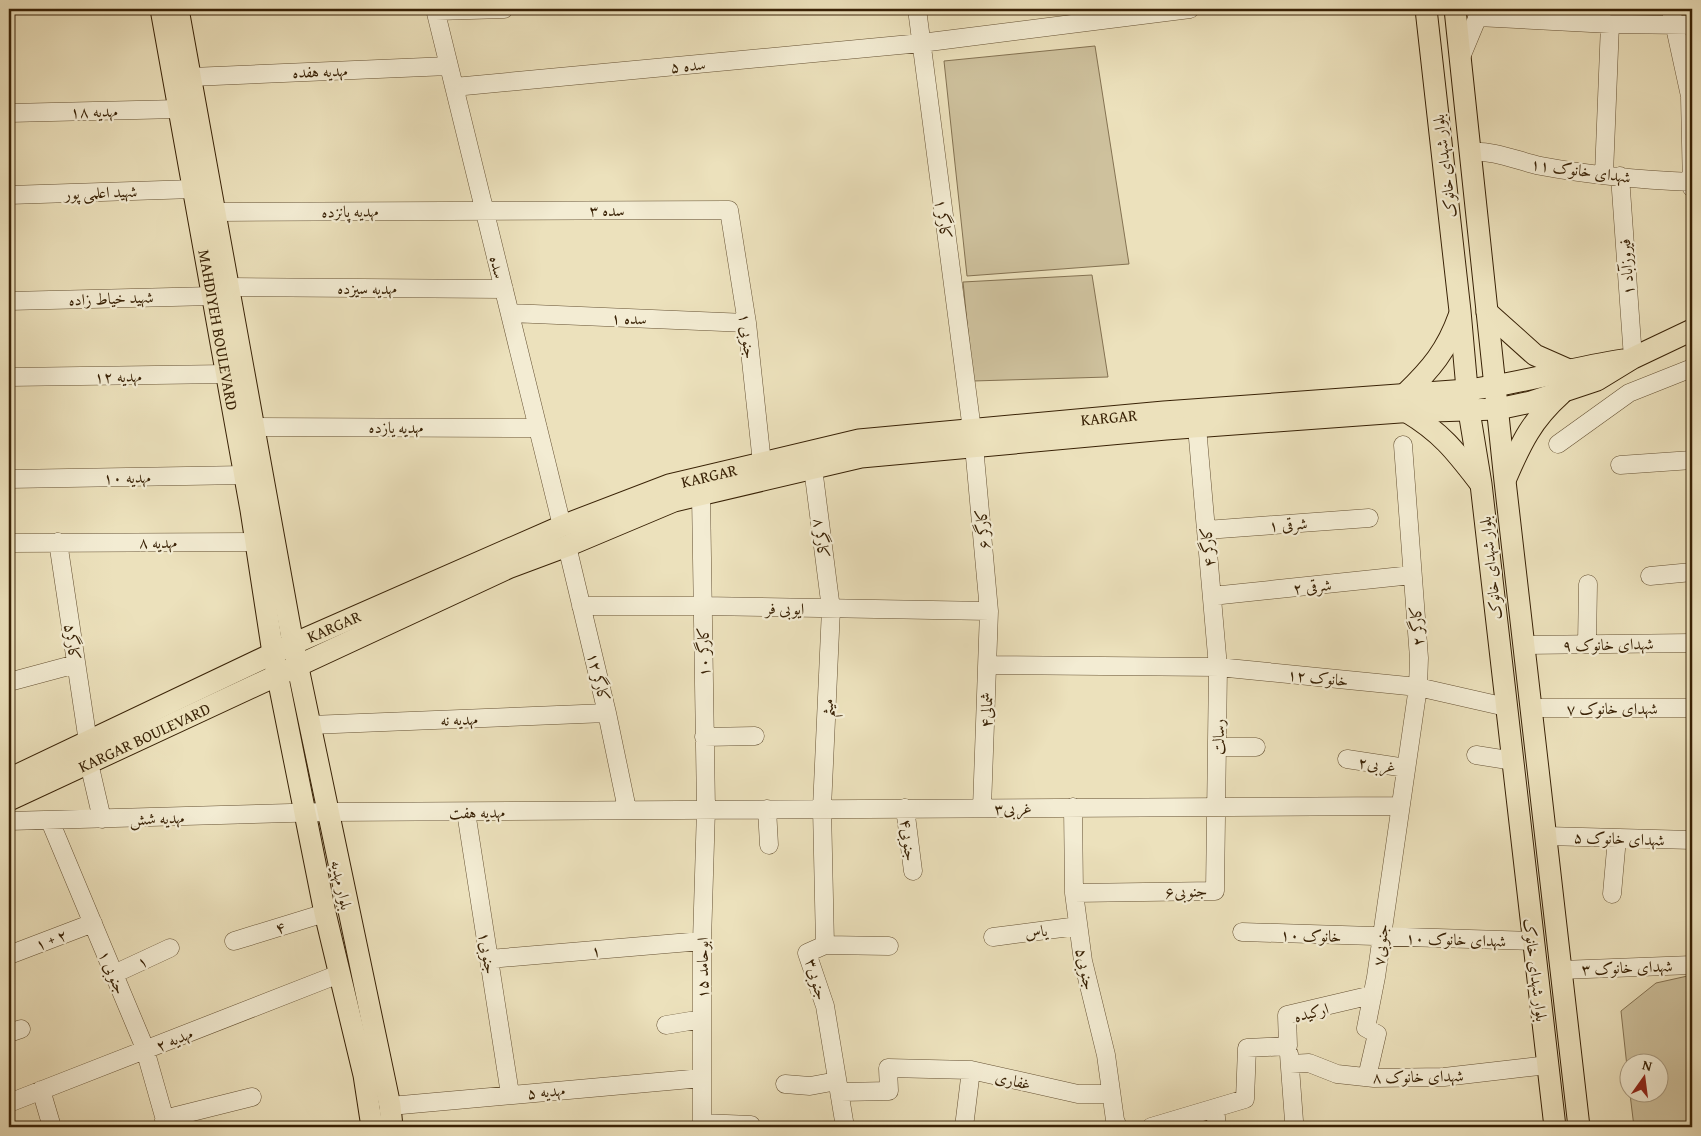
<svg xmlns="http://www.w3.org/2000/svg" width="1701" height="1136" font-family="'Gentium Book Plus',Amiri,serif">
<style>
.pitch{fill:#cec19d;stroke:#847252}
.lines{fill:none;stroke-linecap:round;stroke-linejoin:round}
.minor-casing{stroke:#665234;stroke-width:19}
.major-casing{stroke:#392206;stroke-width:23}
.minor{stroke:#f3ecd3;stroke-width:18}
.major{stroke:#ece1bc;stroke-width:21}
.labels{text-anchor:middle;stroke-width:4.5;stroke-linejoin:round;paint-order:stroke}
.street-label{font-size:16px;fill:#392206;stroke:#f3ecd3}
</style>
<rect width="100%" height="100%" fill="#ece1bc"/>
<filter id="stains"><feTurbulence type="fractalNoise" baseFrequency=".004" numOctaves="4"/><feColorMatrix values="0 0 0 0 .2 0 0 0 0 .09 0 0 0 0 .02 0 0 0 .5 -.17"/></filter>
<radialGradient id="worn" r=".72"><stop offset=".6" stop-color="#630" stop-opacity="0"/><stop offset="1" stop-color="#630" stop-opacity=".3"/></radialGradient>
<path class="pitch" d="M 1095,46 L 1129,264 L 967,276 L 944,61 Z
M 1092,275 L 1108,377 L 973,381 L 963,282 Z
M 1692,975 L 1692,1127 L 1634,1127 L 1630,1094 L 1658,1094 L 1658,1064 L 1628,1064 L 1628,1076 L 1621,1011 L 1656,983 Z"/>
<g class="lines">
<g class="minor-casing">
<path id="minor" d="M 435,9 L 562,526
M 917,9 L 972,430
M 1671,9 L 1690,96 L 1692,188
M 436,11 L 504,9
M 1477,17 L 1610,24 L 1692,25
M 1461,57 L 1481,9
M 191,77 L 449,66
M 454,87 L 921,43 L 1190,9
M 9,113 L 179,109
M 1470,152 C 1495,150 1517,161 1541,166 C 1589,175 1643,180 1692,182
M 1604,174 L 1610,24
M 1620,176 L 1633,358
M 9,195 L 194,189
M 215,212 L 729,210 L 747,323 L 762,463
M 229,287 L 504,289
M 9,301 L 213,296
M 510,313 L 747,323
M 9,377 L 227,374
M 254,427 L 538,428
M 1558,444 L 1629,393 L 1692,368
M 974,446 L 989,611 L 982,808
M 1620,465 L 1692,460
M 813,468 L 831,609 L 822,808 L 825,945 L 807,953 L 825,1006 L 845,1127
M 9,479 L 245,475
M 701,495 L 706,809 L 702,941 L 702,1127
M 1206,530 L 1369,518
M 58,542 L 88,742
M 9,543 L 257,542
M 567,546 L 607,713 L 627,809
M 1650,576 L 1692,572
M 1212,596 L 1412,575
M 581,606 L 702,606 L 989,611
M 1587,644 L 1588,584
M 1524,645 L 1692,643
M 987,665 L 1218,667 L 1418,687 L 1506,707
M 9,682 L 76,664
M 1531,708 L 1692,708
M 310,725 L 607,713
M 704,737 L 755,736
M 1218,747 L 1256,747
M 1476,755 L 1514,761
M 1347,759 L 1406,768
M 89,763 L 102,819
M 1073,807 L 1074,893 L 1083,961 L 1106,1055 L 1115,1120 L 1118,1127
M 905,808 L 913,871
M 767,809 L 769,845
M 466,812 L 510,1094
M 9,821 L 327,812 L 1400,806
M 50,821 L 144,1046 L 167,1127
M 1546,836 L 1692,840
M 1074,893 L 1215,891 L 1218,667 L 1197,427
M 1612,894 L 1617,838
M 1242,932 L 1532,941
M 993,937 L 1078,926
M 234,941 L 325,913
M 825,945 L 889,946
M 9,955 L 93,923
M 489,959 L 702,941
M 1561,970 L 1692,965
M 114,974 L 170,948
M 666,1025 L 702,1019
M 9,1033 L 21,1029
M 1289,1054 L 1294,1121
M 1290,1064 L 1309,1063 L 1337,1074 L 1374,1078 L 1444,1077 L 1548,1065
M 1367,1077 L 1377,1034 L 1366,1028 L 1376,977 L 1418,687 L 1419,658 L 1403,445
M 785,1084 L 810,1086 L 837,1081
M 41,1090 L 52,1127
M 841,1092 L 889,1091 L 888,1068 L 971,1070
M 9,1103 L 339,974
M 390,1106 L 702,1078
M 1215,1108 L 1217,1127
M 164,1119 L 252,1097
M 702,1123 L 751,1125
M 964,1127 L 971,1070 L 1078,1094 L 1111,1094
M 1151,1127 L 1245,1099 L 1247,1048 L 1288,1046 L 1287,1015 L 1372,995"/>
</g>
<g class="major-casing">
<g id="major">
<path id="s1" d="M 161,9 L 251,510 L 273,653 L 325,913 L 364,1075 L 372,1127"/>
<path d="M 178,9 L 293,644 L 390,1106 L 392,1127"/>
<path d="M 1426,9 L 1460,311 L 1469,411 L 1481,484 L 1555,1127"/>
<path d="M 1455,9 L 1505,481 L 1579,1127"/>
<path d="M 1487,312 L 1535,355 L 1569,370"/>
<path d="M 1405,394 C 1431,369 1447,350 1459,316"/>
<path d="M 1407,412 C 1442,433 1456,452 1480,483"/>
<path d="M 1506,478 C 1521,443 1532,420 1561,394"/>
<path id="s2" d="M 9,779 L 293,644 L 562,526 L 669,485 L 859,440 L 1164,412 L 1467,390 C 1520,384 1570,368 1623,360"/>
<path id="s3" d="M 9,800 L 508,568 L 567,546 L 674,501 L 861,457 L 1166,429 L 1400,412 L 1498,409 L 1531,402 L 1597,380 L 1633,358 L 1692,330"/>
</g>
</g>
<use href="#minor" class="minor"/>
<use href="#major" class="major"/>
</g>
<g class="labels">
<g class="street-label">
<text transform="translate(688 65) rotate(-5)" y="6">سده ۵</text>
<text transform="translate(320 71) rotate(-2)" y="6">مهدیه هفده</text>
<text transform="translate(94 111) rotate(-1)" y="6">مهدیه ۱۸</text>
<text transform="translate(1444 166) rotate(-97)" y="6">بلوار شهدای خانوک</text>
<text transform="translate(1581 170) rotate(8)" y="6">شهدای خانوک ۱۱</text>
<text transform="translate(101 192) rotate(-2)" y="6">شهید اعلمی پور</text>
<text x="607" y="216">سده ۳</text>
<text transform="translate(350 211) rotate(-1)" y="6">مهدیه پانزده</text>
<text transform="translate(944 219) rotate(82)" y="6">کارگر ۱</text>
<text transform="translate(498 267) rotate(76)" y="6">سده</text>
<text transform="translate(1626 267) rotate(-94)" y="6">فیروزآباد ۱</text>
<text x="367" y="294">مهدیه سیزده</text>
<text transform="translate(111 298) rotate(-2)" y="6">شهید خیاط زاده</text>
<text transform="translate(629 318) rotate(2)" y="6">سده ۱</text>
<text dy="6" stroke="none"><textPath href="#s1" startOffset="326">MAHDIYEH BOULEVARD</textPath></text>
<text transform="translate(748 336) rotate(83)" y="6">۱ جنوبی</text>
<text transform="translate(118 376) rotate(-1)" y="6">مهدیه ۱۲</text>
<text dy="6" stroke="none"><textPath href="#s2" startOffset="1169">KARGAR</textPath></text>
<text x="396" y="433">مهدیه یازده</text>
<text dy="6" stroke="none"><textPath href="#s2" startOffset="764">KARGAR</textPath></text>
<text transform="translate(127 477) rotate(-1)" y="6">مهدیه ۱۰</text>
<text transform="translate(1288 524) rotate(-4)" y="6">شرقی ۱</text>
<text transform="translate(982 529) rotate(-95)" y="6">کارگر ۶</text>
<text transform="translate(822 538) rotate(83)" y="6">کارگر ۸</text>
<text x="158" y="548">مهدیه ۸</text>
<text transform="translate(1207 547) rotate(-95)" y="6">کارگر ۴</text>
<text transform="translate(1490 568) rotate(-96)" y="6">بلوار شهدای خانوک</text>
<text transform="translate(1312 586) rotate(-6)" y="6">شرقی ۲</text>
<text transform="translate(785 608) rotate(1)" y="6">ایوبی فر</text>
<text dy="6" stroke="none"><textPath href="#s2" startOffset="359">KARGAR</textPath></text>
<text transform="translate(1416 626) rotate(-94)" y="6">کارگر ۲</text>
<text transform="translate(73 642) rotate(82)" y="6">کارگر۵</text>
<text transform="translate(1608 644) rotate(-1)" y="6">شهدای خانوک ۹</text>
<text transform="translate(703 652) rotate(-91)" y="6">کارگر ۱۰</text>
<text transform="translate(599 677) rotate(76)" y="6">کارگر ۱۲</text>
<text transform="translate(1318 677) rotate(6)" y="6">خانوک ۱۲</text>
<text transform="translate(827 708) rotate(-88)" y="6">میثم</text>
<text x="1612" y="714">شهدای خانوک ۷</text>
<text transform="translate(986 710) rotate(-88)" y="6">شمالی۴</text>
<text transform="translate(459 719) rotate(-2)" y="6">مهدیه نه</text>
<text dy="6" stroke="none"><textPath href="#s3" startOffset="149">KARGAR BOULEVARD</textPath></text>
<text transform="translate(1218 737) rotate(-90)" y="6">رسالت</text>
<text transform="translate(1377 764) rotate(8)" y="6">غربی۲</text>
<text transform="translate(1013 808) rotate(-1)" y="6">غربی۳</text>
<text transform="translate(477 812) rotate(-1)" y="6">مهدیه هفت</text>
<text transform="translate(157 818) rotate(-2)" y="6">مهدیه شش</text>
<text transform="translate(1619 838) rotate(2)" y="6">شهدای خانوک ۵</text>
<text transform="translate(909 840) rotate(83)" y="6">جنوبی۴</text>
<text transform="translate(342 885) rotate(78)" y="6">بلوار مهدیه</text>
<text transform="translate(1186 891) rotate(-2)" y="6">جنوبی۶</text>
<text transform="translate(280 927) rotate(-17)" y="6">۴</text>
<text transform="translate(1036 931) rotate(-7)" y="6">یاس</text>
<text transform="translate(1311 935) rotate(2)" y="6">خانوک ۱۰</text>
<text transform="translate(51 939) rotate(-21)" y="6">۱ + ۲</text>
<text transform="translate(1456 939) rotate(2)" y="6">شهدای خانوک ۱۰</text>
<text transform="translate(1380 945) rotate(-83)" y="6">جنوبی۷</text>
<text transform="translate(596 950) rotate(-5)" y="6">۱</text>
<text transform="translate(488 953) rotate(81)" y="6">جنوبی۱</text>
<text transform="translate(142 961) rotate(-25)" y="6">۱</text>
<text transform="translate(1627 967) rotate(-2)" y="6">شهدای خانوک ۳</text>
<text transform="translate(702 968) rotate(-90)" y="6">ابوحامد ۱۵</text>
<text transform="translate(1086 969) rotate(78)" y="6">جنوبی۵</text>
<text transform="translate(1536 970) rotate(83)" y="6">بلوار شهدای خانوک</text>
<text transform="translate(113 972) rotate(67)" y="6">۱ جنوبی</text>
<text transform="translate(817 979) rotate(74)" y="6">جنوبی۳</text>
<text transform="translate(1311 1012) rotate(-15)" y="6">ارکیده</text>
<text transform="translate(174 1039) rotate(-22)" y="6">مهدیه ۲</text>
<text transform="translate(1418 1076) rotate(-1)" y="6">شهدای خانوک ۸</text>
<text transform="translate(1013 1080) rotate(13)" y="6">غفاری</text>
<text transform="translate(546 1091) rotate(-5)" y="6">مهدیه ۵</text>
</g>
</g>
<rect width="1701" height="1136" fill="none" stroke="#ece1bc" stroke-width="30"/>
<rect x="10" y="10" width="1681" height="1116" fill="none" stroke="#392206" stroke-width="2.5"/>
<rect x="15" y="15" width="1671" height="1106" fill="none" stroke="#392206"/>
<g transform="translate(1644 1078) rotate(14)"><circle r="24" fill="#f3ecd3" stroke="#a99b81"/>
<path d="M0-4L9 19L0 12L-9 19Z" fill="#8f2418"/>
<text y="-8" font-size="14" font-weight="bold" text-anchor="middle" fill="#392206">N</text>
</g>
<rect width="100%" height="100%" filter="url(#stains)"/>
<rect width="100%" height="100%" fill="url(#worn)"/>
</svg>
